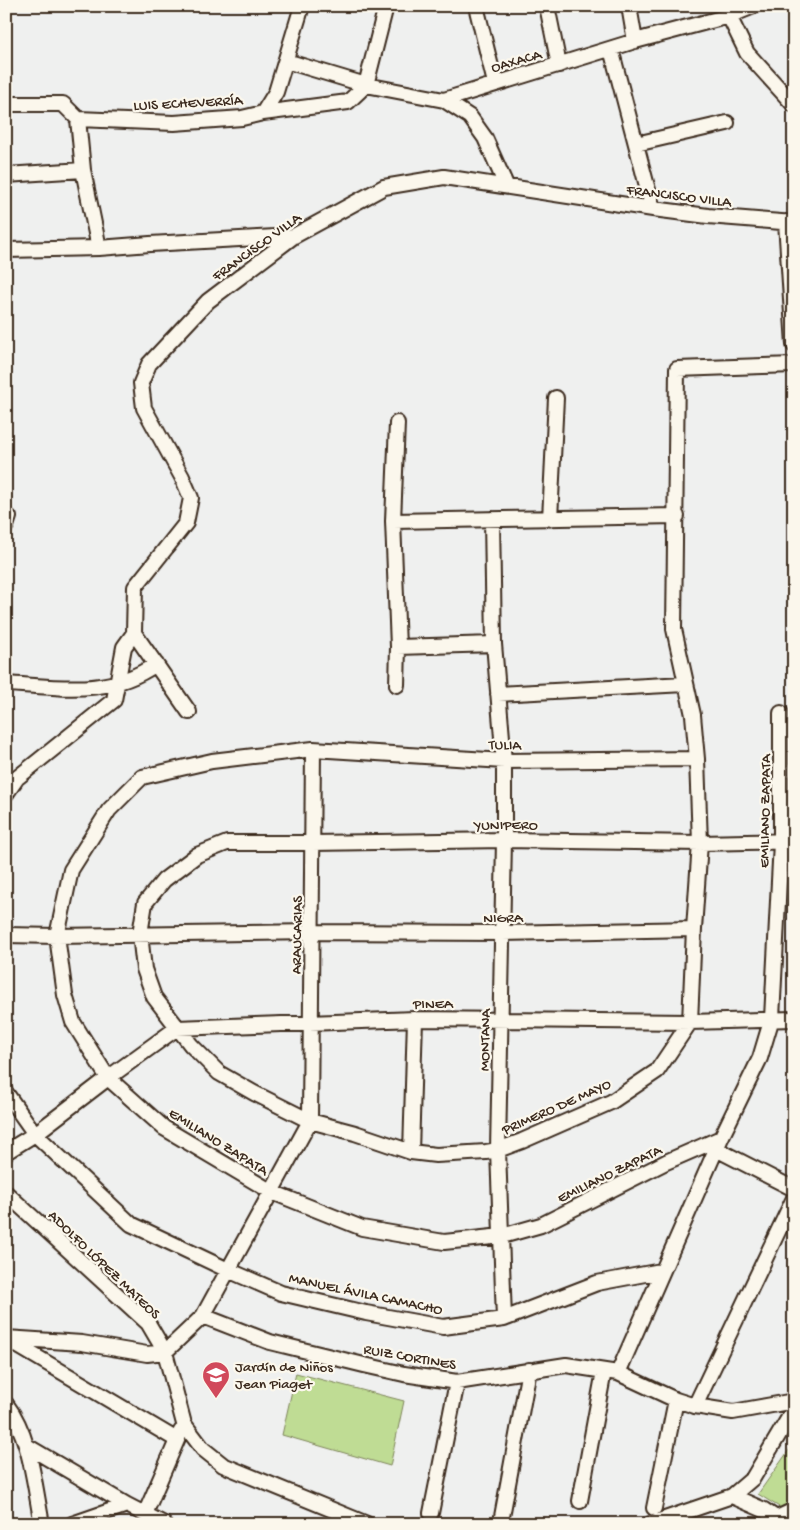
<svg xmlns="http://www.w3.org/2000/svg" width="800" height="1530" font-family="'Gochi Hand',sans-serif">
<style>
.green{fill:#bfdc94;stroke:#7d8359}
.lines{fill:none;stroke-linecap:round;stroke-linejoin:round}
.minor-casing{stroke:#3b2a1e;stroke-width:18}
.minor{stroke:#fbf7ec;stroke-width:14}
.labels{text-anchor:middle;stroke-width:4.5;stroke-linejoin:round;paint-order:stroke}
.street-label{font-size:15px;fill:#3b2a1e;stroke:#fbf7ec}
.poi-label{font-size:15px;fill:#3b2a1e;stroke:#fbf7ec;text-anchor:start}
</style>
<rect width="100%" height="100%" fill="#eff0ef"/>
<filter id="ink" filterUnits="userSpaceOnUse"><feTurbulence type="fractalNoise" baseFrequency=".02" numOctaves="2"/><feDisplacementMap in="SourceGraphic" scale="10" xChannelSelector="R" yChannelSelector="G"/><feConvolveMatrix kernelMatrix="1 2 1 2 8 2 1 2 1" color-interpolation-filters="sRGB"/></filter>
<g filter="url(#ink)">
<path class="green" d="M 296,1373 L 404,1401 L 390,1466 L 282,1435 Z
M 794,1443 L 794,1516 L 758,1494 Z"/>
<g class="lines">
<g class="minor-casing">
<path id="minor" d="M 476,6 L 495,83
M 547,6 L 559,65
M 629,6 L 635,41
M 729,16 L 747,53 L 794,105
M 611,49 L 653,209
M 286,61 L 366,85 L 444,100 L 635,41 L 729,16 L 754,6
M 444,100 L 470,117 L 485,138 L 506,185
M 6,104 L 63,104 L 78,119 L 174,123 L 242,118 L 263,113 L 348,102 L 366,85 L 386,6
M 263,113 L 276,92 L 302,6
M 78,119 L 83,170 L 99,248
M 636,144 L 727,123
M 6,175 L 83,170
M 786,222 L 794,345
M 6,250 L 99,248 L 150,244 L 294,236
M 794,365 L 677,369 L 674,629 L 693,715 L 697,759 L 700,843 L 694,929 L 690,1022 L 657,1071 L 611,1102 L 522,1141 L 498,1150 L 486,1152 L 436,1155 L 411,1152 L 355,1133 L 310,1121 L 254,1093 L 219,1073 L 191,1045 L 154,997 L 144,969 L 140,934 L 145,903 L 164,880 L 197,855 L 227,843 L 313,843 L 504,840 L 700,843 L 794,841
M 492,519 L 494,644 L 504,761 L 504,840 L 498,1150 L 504,1319
M 550,519 L 556,398
M 393,521 L 677,516
M 6,526 L 9,517
M 398,647 L 494,644
M 6,684 C 60,687 109,697 156,664
M 397,685 L 398,647 L 393,521 L 397,423
M 498,694 L 685,684
M 189,712 L 134,633 L 135,587 L 186,523 L 191,498 L 182,477 L 144,408 L 141,383 L 149,364 L 208,301 L 294,236 L 384,187 L 444,177 L 653,209 L 708,216 L 794,223
M 697,759 L 504,761 L 313,749 L 212,761 L 142,777 L 109,810 L 71,870 L 57,936 L 65,995 L 73,1022 L 108,1078 L 164,1128 L 272,1192 L 362,1228 L 444,1242 L 502,1236 L 541,1225 L 666,1162 L 721,1138
M 6,794 L 17,778 L 114,700 L 124,647 L 134,633
M 6,935 L 57,936 L 312,932 L 502,933 L 694,929
M 6,1093 L 35,1134 L 131,1224 L 228,1270 L 281,1293 L 366,1313 L 443,1327 L 504,1319 L 597,1283 L 661,1271
M 716,1149 L 794,1189
M 6,1152 L 35,1134 L 108,1078 L 177,1028 L 415,1019 L 690,1022 L 794,1019
M 411,1152 L 415,1019
M 6,1193 L 148,1323 L 165,1352 L 184,1424 L 203,1449 L 223,1465 L 367,1524
M 203,1316 L 270,1342 L 364,1365 L 404,1374 L 457,1382 L 566,1365 L 618,1373 L 676,1400 L 695,1406 L 733,1412 L 794,1401
M 6,1338 L 82,1343 L 147,1354 L 165,1352 L 203,1316 L 310,1121 L 313,749
M 8,1340 L 177,1440
M 618,1373 L 721,1138 L 760,1058 L 772,1018 L 781,842 L 781,713
M 6,1404 C 31,1437 34,1484 42,1524
M 695,1406 L 794,1198
M 27,1446 L 127,1505 L 164,1524
M 732,1496 L 764,1510 L 785,1524
M 580,1501 L 604,1371
M 654,1508 L 676,1400
M 431,1513 L 457,1382
M 145,1514 L 181,1431
M 777,1518 L 794,1510
M 501,1522 L 529,1370
M 72,1524 L 127,1505
M 650,1524 L 732,1496 L 753,1478 L 794,1409"/>
</g>
<use href="#minor" class="minor"/>
</g>
</g>
<defs>
<g id="school-pin" transform="scale(1.4375)"><path d="M0 17L-7.5 6A9.5 9.5 0 1 1 7.5 6Z" fill="#d1495b" stroke="#fbf7ec"/><path d="M0-5L7-2L0 1L-7-2ZM-4 1L0 2.5L4 1V4Q0 6-4 4Z" fill="#fff"/></g>
</defs>
<g fill-rule="evenodd">
<use href="#school-pin" x="216" y="1375"/>
</g>
<g class="labels">
<g class="street-label">
<text transform="translate(516 60) rotate(-16)" y="5">OAXACA</text>
<text transform="translate(188 102) rotate(-3)" y="5">LUIS ECHEVERRÍA</text>
<text transform="translate(679 195) rotate(7)" y="5">FRANCISCO VILLA</text>
<text transform="translate(256 246) rotate(-36)" y="5">FRANCISCO VILLA</text>
<text transform="translate(505 744) rotate(1)" y="5">TULIA</text>
<text transform="translate(764 811) rotate(-89)" y="5">EMILIANO ZAPATA</text>
<text x="506" y="829">YUNIPERO</text>
<text x="503" y="922">NIGRA</text>
<text transform="translate(296 935) rotate(-89)" y="5">ARAUCARIAS</text>
<text x="433" y="1008">PINEA</text>
<text transform="translate(484 1040) rotate(-89)" y="5">MONTANA</text>
<text transform="translate(556 1106) rotate(-24)" y="5">PRIMERO DE MAYO</text>
<text transform="translate(219 1141) rotate(32)" y="5">EMILIANO ZAPATA</text>
<text transform="translate(609 1173) rotate(-26)" y="5">EMILIANO ZAPATA</text>
<text transform="translate(105 1264) rotate(44)" y="5">ADOLFO LÓPEZ MATEOS</text>
<text transform="translate(366 1293) rotate(12)" y="5">MANUEL ÁVILA CAMACHO</text>
<text transform="translate(410 1356) rotate(10)" y="5">RUIZ CORTINES</text>
</g>
<g class="poi-label">
<text x="235" y="1371">Jardín de Niños<tspan x="235" dy="17">Jean Piaget</tspan></text>
</g>
</g>
<rect width="800" height="1530" fill="none" stroke="#fbf7ec" stroke-width="25"/>
<rect x="12" y="12" width="775" height="1505" fill="none" stroke="#3b2a1e" stroke-width="2" filter="url(#ink)"/>
</svg>
